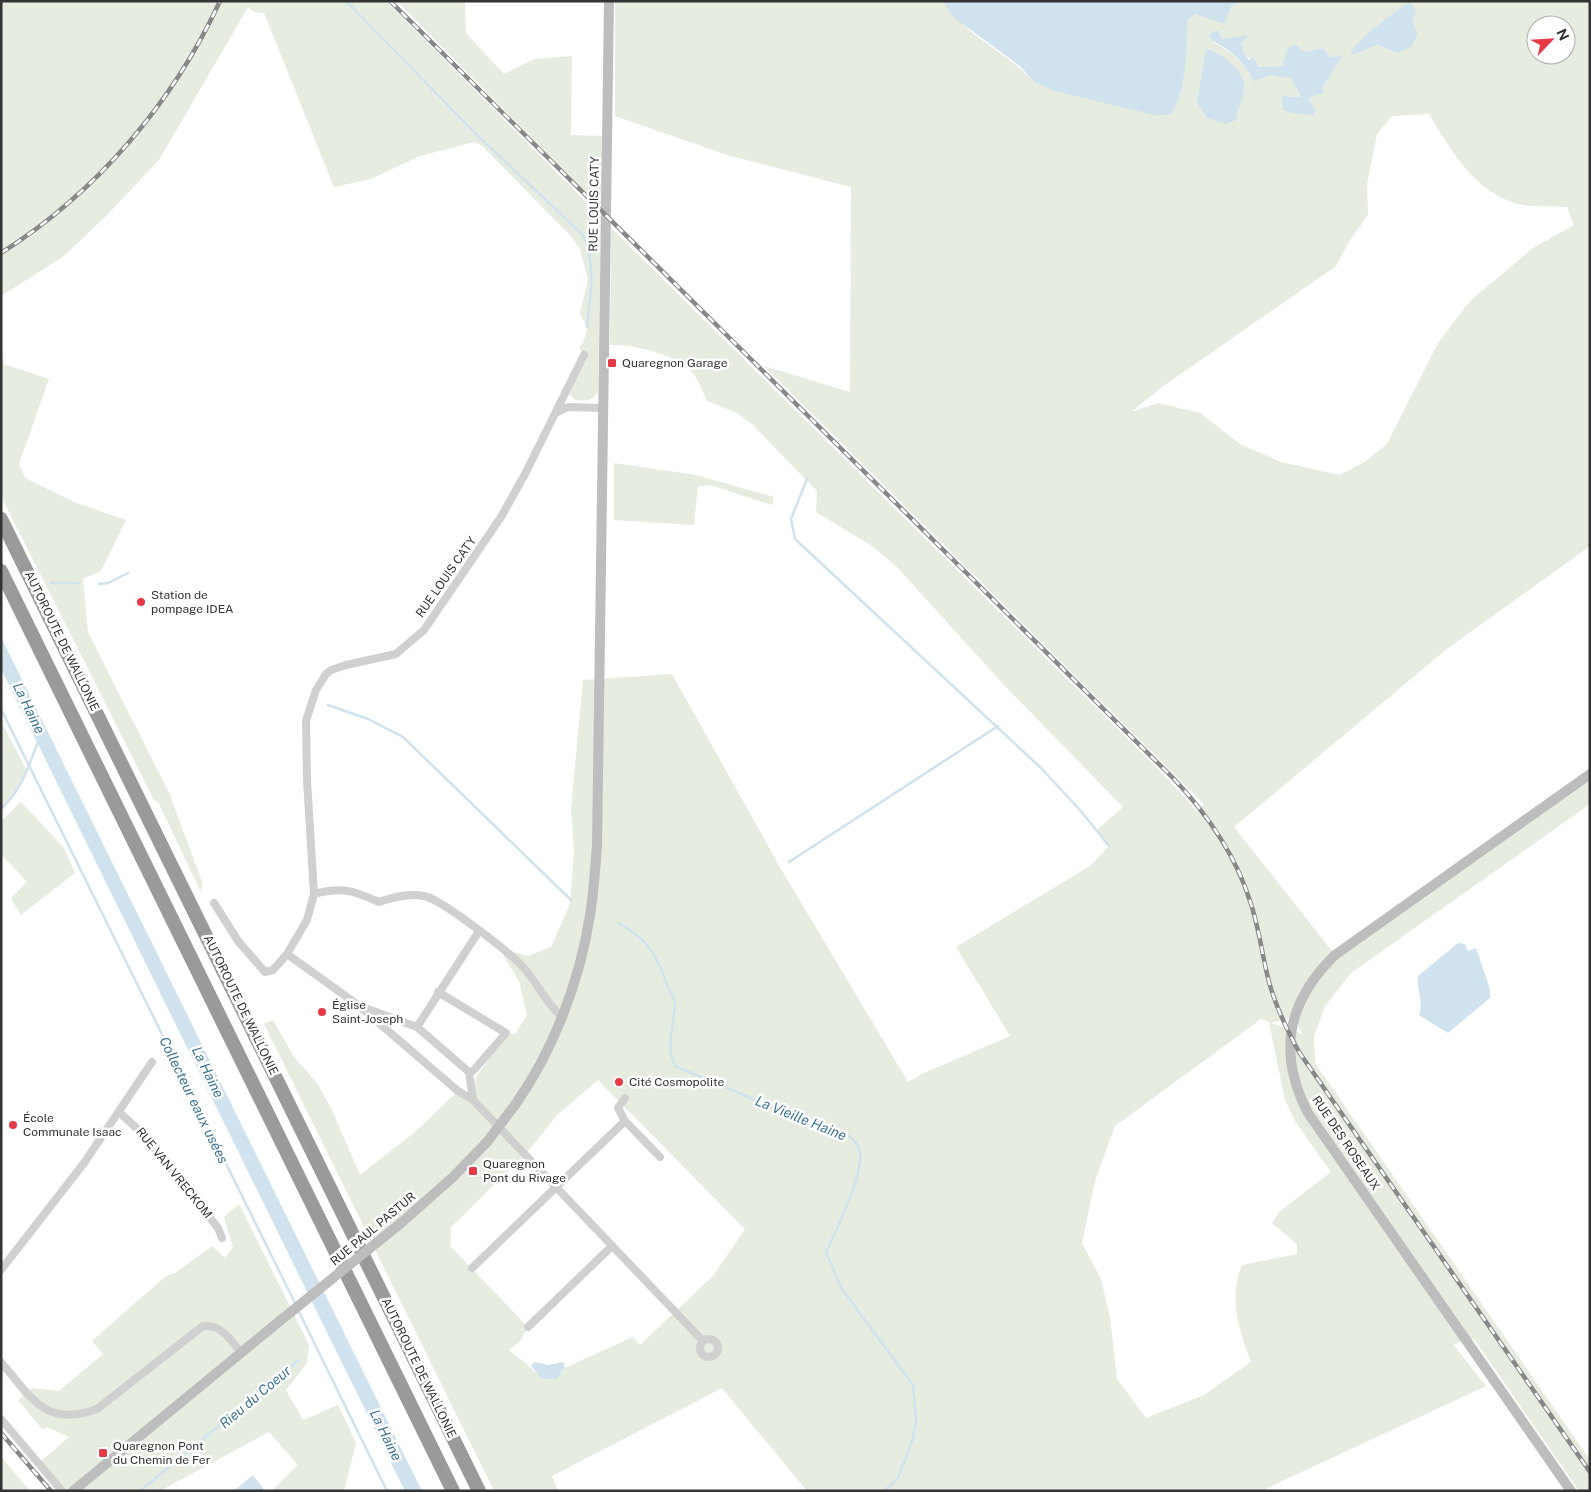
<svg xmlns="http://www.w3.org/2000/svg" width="1591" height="1492" font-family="'Public Sans',sans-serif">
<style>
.green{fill:#e6ecdf;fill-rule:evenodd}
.water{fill:#cfe2ee}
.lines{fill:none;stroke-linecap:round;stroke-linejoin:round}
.stream{stroke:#cfe2ee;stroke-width:2.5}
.street{stroke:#d0d0d0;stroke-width:8}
.secondary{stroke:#bdbdbd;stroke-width:10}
.highway{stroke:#9a9a9a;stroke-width:14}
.rail-casing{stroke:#888;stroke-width:4.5}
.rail{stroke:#fff;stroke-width:2.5;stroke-dasharray:8;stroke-linecap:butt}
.secondary-bridge{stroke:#bdbdbd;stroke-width:10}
.poi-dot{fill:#e63946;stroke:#fff;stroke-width:2}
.labels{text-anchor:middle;stroke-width:5;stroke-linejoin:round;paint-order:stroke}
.street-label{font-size:12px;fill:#333;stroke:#fff}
.poi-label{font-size:12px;fill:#333;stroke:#fff;text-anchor:start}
.water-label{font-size:14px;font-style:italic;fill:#3f7597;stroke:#fff}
</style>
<rect width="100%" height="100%" fill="#fff"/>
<path class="green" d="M 1,1 L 386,1 L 601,217 L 598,391 C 593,402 585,401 575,400 L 569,394 L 588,355 L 579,349 L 585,338 L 587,327 L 580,313 L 588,279 L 580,249 L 570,235 L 481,145 L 474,142 L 420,156 L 371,179 L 334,187 L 264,13 L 254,12 L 248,7 L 159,160 L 106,216 L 64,256 L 1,296 Z
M 397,1 L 465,1 L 466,33 L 504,74 L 534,59 L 572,56 L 571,135 L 604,136 L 602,209 Z
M 615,1 L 943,1 C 965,36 1007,52 1034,82 L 1171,114 C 1189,86 1185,51 1187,19 L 1196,14 L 1241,1 L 1590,1 L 1590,546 L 1448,648 L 1234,827 L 1335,955 L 1590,774 L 1590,804 L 1351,973 L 1325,1006 L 1314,1036 L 1315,1063 L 1590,1460 L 1590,1491 L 1579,1491 L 1474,1339 L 1453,1344 L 1486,1386 L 1261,1491 L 807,1491 L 722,1388 L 552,1476 L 558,1491 L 494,1491 L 264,1024 L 273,1020 L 294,1057 L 317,1083 L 331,1108 L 360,1175 L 415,1132 L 458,1091 L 473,1099 L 476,1077 L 507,1033 L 515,1034 L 527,1015 L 519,981 L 503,955 L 507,950 L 528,956 L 551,947 L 570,904 L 574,852 L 571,809 L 583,680 L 672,674 L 781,869 L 908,1082 L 922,1074 L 1010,1036 L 956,947 L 1090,866 L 1109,846 L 1097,830 L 1123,807 L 1003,684 L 897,567 L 872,546 L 816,512 L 817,491 L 751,423 L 735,412 L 707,401 C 703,393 700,384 695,376 C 682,355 633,344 610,345 L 611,228 L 1159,770 L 1197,811 L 1204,804 L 764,366 L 850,392 L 851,187 L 727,155 L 615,116 ZM 1416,10 L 1397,53 L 1378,45 L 1352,55 ZM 1536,25 L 1566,25 L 1566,55 L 1536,55 ZM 1218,30 L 1222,39 L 1247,36 L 1241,44 L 1244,53 L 1258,67 L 1282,66 L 1287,50 L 1305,52 L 1323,48 L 1331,57 L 1341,57 L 1322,88 L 1308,98 L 1315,109 L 1284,102 L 1282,96 L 1301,97 L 1291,77 L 1271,75 L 1254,82 C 1248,66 1230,49 1214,43 ZM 1429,114 C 1449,147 1471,186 1509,201 C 1525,208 1549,206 1567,207 L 1574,225 L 1533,248 L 1470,301 L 1438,343 L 1387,444 L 1366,461 L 1340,475 L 1281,462 L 1240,444 L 1200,413 L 1158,403 L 1131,412 L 1162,387 L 1336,266 L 1350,240 L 1368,215 L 1367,184 L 1377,134 L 1392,116 ZM 1294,1016 L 1302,1034 L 1271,1023 ZM 1261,1019 L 1269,1022 L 1285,1100 L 1295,1121 L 1331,1172 L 1279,1212 L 1272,1223 L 1297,1244 L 1297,1254 L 1242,1265 C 1228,1299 1239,1329 1251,1362 L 1204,1395 L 1146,1418 L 1117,1379 L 1110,1317 L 1101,1279 L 1082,1243 L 1095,1181 L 1115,1126 ZM 598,1080 L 745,1229 L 713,1276 L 640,1345 L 633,1337 L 565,1368 L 561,1374 L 534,1372 C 529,1364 517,1357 509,1350 L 520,1341 L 528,1327 L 450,1246 L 451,1227 L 526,1154 L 557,1115 Z
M 1,345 L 4,364 L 49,379 L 19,464 L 25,478 L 74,502 L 126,520 L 101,571 L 83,579 L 88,632 L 170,795 L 202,882 L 201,892 L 158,802 L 154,800 L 1,496 Z
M 614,463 L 696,475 L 774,497 L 772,505 L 710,485 L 698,486 L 694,525 L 614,520 Z
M 1,721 L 27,771 L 17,792 L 1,809 Z
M 21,802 L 64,848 L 75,873 L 21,915 L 11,898 L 27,882 L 1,854 L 1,821 Z
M 239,1204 L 309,1345 L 307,1363 L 286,1390 L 303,1420 L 338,1405 L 356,1443 L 344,1491 L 272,1491 L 298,1465 L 269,1432 L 160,1491 L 65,1491 L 40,1462 L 69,1437 L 47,1427 L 43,1430 L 18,1400 L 32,1388 L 59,1391 L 103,1354 L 92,1341 L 166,1276 L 177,1272 L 212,1246 L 225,1258 L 233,1247 L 224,1217 Z
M 1,1457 L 30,1491 L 1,1491 Z"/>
<path class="water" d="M 943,1 L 1241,1 L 1231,6 L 1224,24 L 1196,14 L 1188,19 C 1185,51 1189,86 1171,114 L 1158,116 L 1055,91 L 1034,82 L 1020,66 L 953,17 Z
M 1409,2 L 1416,10 L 1412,22 L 1418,34 L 1412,46 L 1397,53 L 1378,45 L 1352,55 L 1351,51 C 1368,31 1388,17 1409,2 Z
M 1218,30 L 1222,39 L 1248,35 L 1241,44 L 1244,53 L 1249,60 L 1254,58 L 1258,67 L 1282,66 L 1287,50 L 1294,44 L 1305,52 L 1323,48 L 1331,57 L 1342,56 L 1322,88 L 1324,93 L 1308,98 L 1315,109 L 1314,115 L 1293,113 L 1283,110 L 1282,96 L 1301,97 L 1291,78 L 1271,75 L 1254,82 C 1249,69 1235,53 1222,46 C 1217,43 1214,42 1209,37 L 1212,32 Z
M 1206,49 C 1220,52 1247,72 1244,89 C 1243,100 1237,109 1236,120 L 1226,124 L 1207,118 L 1197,103 Z
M 1,637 L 422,1491 L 405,1491 L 1,669 Z
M 1458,943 L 1465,944 L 1468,951 L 1476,948 L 1490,989 L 1490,998 L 1448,1033 L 1419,1015 C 1424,1001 1416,990 1418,976 Z
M 534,1362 L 548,1365 L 563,1362 L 565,1368 L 556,1379 L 542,1379 L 531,1366 Z
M 253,1475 L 265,1491 L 234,1491 Z"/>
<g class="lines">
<path class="stream" d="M 346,1 L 476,134 L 584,236 C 596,269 591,293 587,327
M 807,479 L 791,519 L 795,539 L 1041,768 L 1080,810 L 1109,846
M 51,583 L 79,583
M 99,584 L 108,583 L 128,573
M 328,705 L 368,719 L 403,737 L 571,900
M 1,709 L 296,1305
M 1,809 C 22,790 29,765 39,739
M 789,862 L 998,726
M 618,923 C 649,939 657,956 668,987 C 670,993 675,999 675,1005 C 674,1025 665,1048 675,1066 L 829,1131 C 846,1129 863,1143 860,1161 C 856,1193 838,1224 826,1253 L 842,1289 L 913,1385 L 916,1419 L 913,1439 L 898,1478 L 884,1491
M 298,1310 L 387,1491
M 140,1491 L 299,1360"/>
<path class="street" d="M 556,413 L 568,407 L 603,408
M 314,894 C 342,886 354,891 379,902 C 394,897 409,893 424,896 C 441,899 511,953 524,968 C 539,985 543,999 561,1016
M 214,903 L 238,941 L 265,972 L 273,970 L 287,954 L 307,920 L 314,894 L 307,780 L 306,721 L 316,690 L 326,674 L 331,670 L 346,665 L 396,654 L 424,630 L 501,517 L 525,474 L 584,355
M 287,954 L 358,1005 L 458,1091 L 473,1100 L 703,1341
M 365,1008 L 417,1027 L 469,1072 L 473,1071 L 506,1033 L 438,992
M 417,1027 L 479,931
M 469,1072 L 473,1100
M 119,1112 L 144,1135 L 218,1228 L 222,1238
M 625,1121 L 660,1157
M 472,1268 L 625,1121 L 618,1108 L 625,1098
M 1,1270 L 84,1163 L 152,1062
M 528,1327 L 612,1246
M700 1348a9 9 0 1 1 18 0a9 9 0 1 1-18 0Z
M 1,1362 C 31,1397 45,1428 97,1409 L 203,1326 C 220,1323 232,1341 241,1353
M 1,1419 L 62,1491"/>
<path class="secondary" d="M 515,1105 C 554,1050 580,980 590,915 C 594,892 595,869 597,846 L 609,1
M 401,1223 L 453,1177 L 487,1142
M 73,1491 L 265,1333
M 1571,1491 L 1308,1113 C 1277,1053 1287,1002 1335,955 L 1590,774"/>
<path class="highway" d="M 1,519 L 479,1491
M 1,571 L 453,1491"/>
<g class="rail-casing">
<path id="rail" d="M 390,1 L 1174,779 C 1207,814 1235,854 1250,901 C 1259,927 1262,955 1269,982 C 1276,1007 1287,1030 1299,1052 L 1590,1472
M 1,253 C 96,193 173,103 220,1
M 1,1433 L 51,1491"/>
</g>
<use href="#rail" class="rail"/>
<path class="secondary-bridge" d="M 487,1142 L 515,1105
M 265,1333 L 401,1223"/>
</g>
<g class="poi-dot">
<rect x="607" y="358" width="10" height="10" rx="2.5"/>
<circle cx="141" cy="602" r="5"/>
<circle cx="322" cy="1012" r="5"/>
<circle cx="619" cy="1082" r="5"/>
<circle cx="13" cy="1125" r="5"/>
<rect x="468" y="1166" width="10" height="10" rx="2.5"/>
<rect x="98" y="1448" width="10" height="10" rx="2.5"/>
</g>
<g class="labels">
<g class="street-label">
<text transform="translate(594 204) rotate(-89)" y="4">RUE LOUIS CATY</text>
<text transform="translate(446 577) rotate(-55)" y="4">RUE LOUIS CATY</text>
<text transform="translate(62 641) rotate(64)" y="4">AUTOROUTE DE WALLONIE</text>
<text transform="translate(241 1005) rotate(64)" y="4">AUTOROUTE DE WALLONIE</text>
<text transform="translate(1346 1143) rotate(56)" y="4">RUE DES ROSEAUX</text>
<text transform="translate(174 1173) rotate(51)" y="4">RUE VAN VRECKOM</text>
<text transform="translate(373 1229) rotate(-40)" y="4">RUE PAUL PASTUR</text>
<text transform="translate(419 1368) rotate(64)" y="4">AUTOROUTE DE WALLONIE</text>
</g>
<g class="poi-label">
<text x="622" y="367">Quaregnon Garage</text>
<text x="151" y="599">Station de<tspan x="151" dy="14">pompage IDEA</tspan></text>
<text x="332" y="1009">Église<tspan x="332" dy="14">Saint-Joseph</tspan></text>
<text x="629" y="1086">Cité Cosmopolite</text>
<text x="23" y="1122">École<tspan x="23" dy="14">Communale Isaac</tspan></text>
<text x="483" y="1168">Quaregnon<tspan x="483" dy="14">Pont du Rivage</tspan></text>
<text x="113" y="1450">Quaregnon Pont<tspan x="113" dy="14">du Chemin de Fer</tspan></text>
</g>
<g class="water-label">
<text transform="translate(29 708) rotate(64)" y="5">La Haine</text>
<text transform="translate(208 1072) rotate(64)" y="5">La Haine</text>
<text transform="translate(194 1100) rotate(64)" y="5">Collecteur eaux usées</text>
<text transform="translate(801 1118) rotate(22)" y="5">La Vieille Haine</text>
<text transform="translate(255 1397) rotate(-40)" y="5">Rieu du Coeur</text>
<text transform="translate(386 1435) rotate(64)" y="5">La Haine</text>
</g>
</g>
<rect width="1591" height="1492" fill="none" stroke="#333333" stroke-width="5"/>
<g transform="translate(1551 40) rotate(65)"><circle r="24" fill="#ffffff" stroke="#adadad"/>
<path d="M0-4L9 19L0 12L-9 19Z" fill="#e63946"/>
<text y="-8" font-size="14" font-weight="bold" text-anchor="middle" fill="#333333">N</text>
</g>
</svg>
